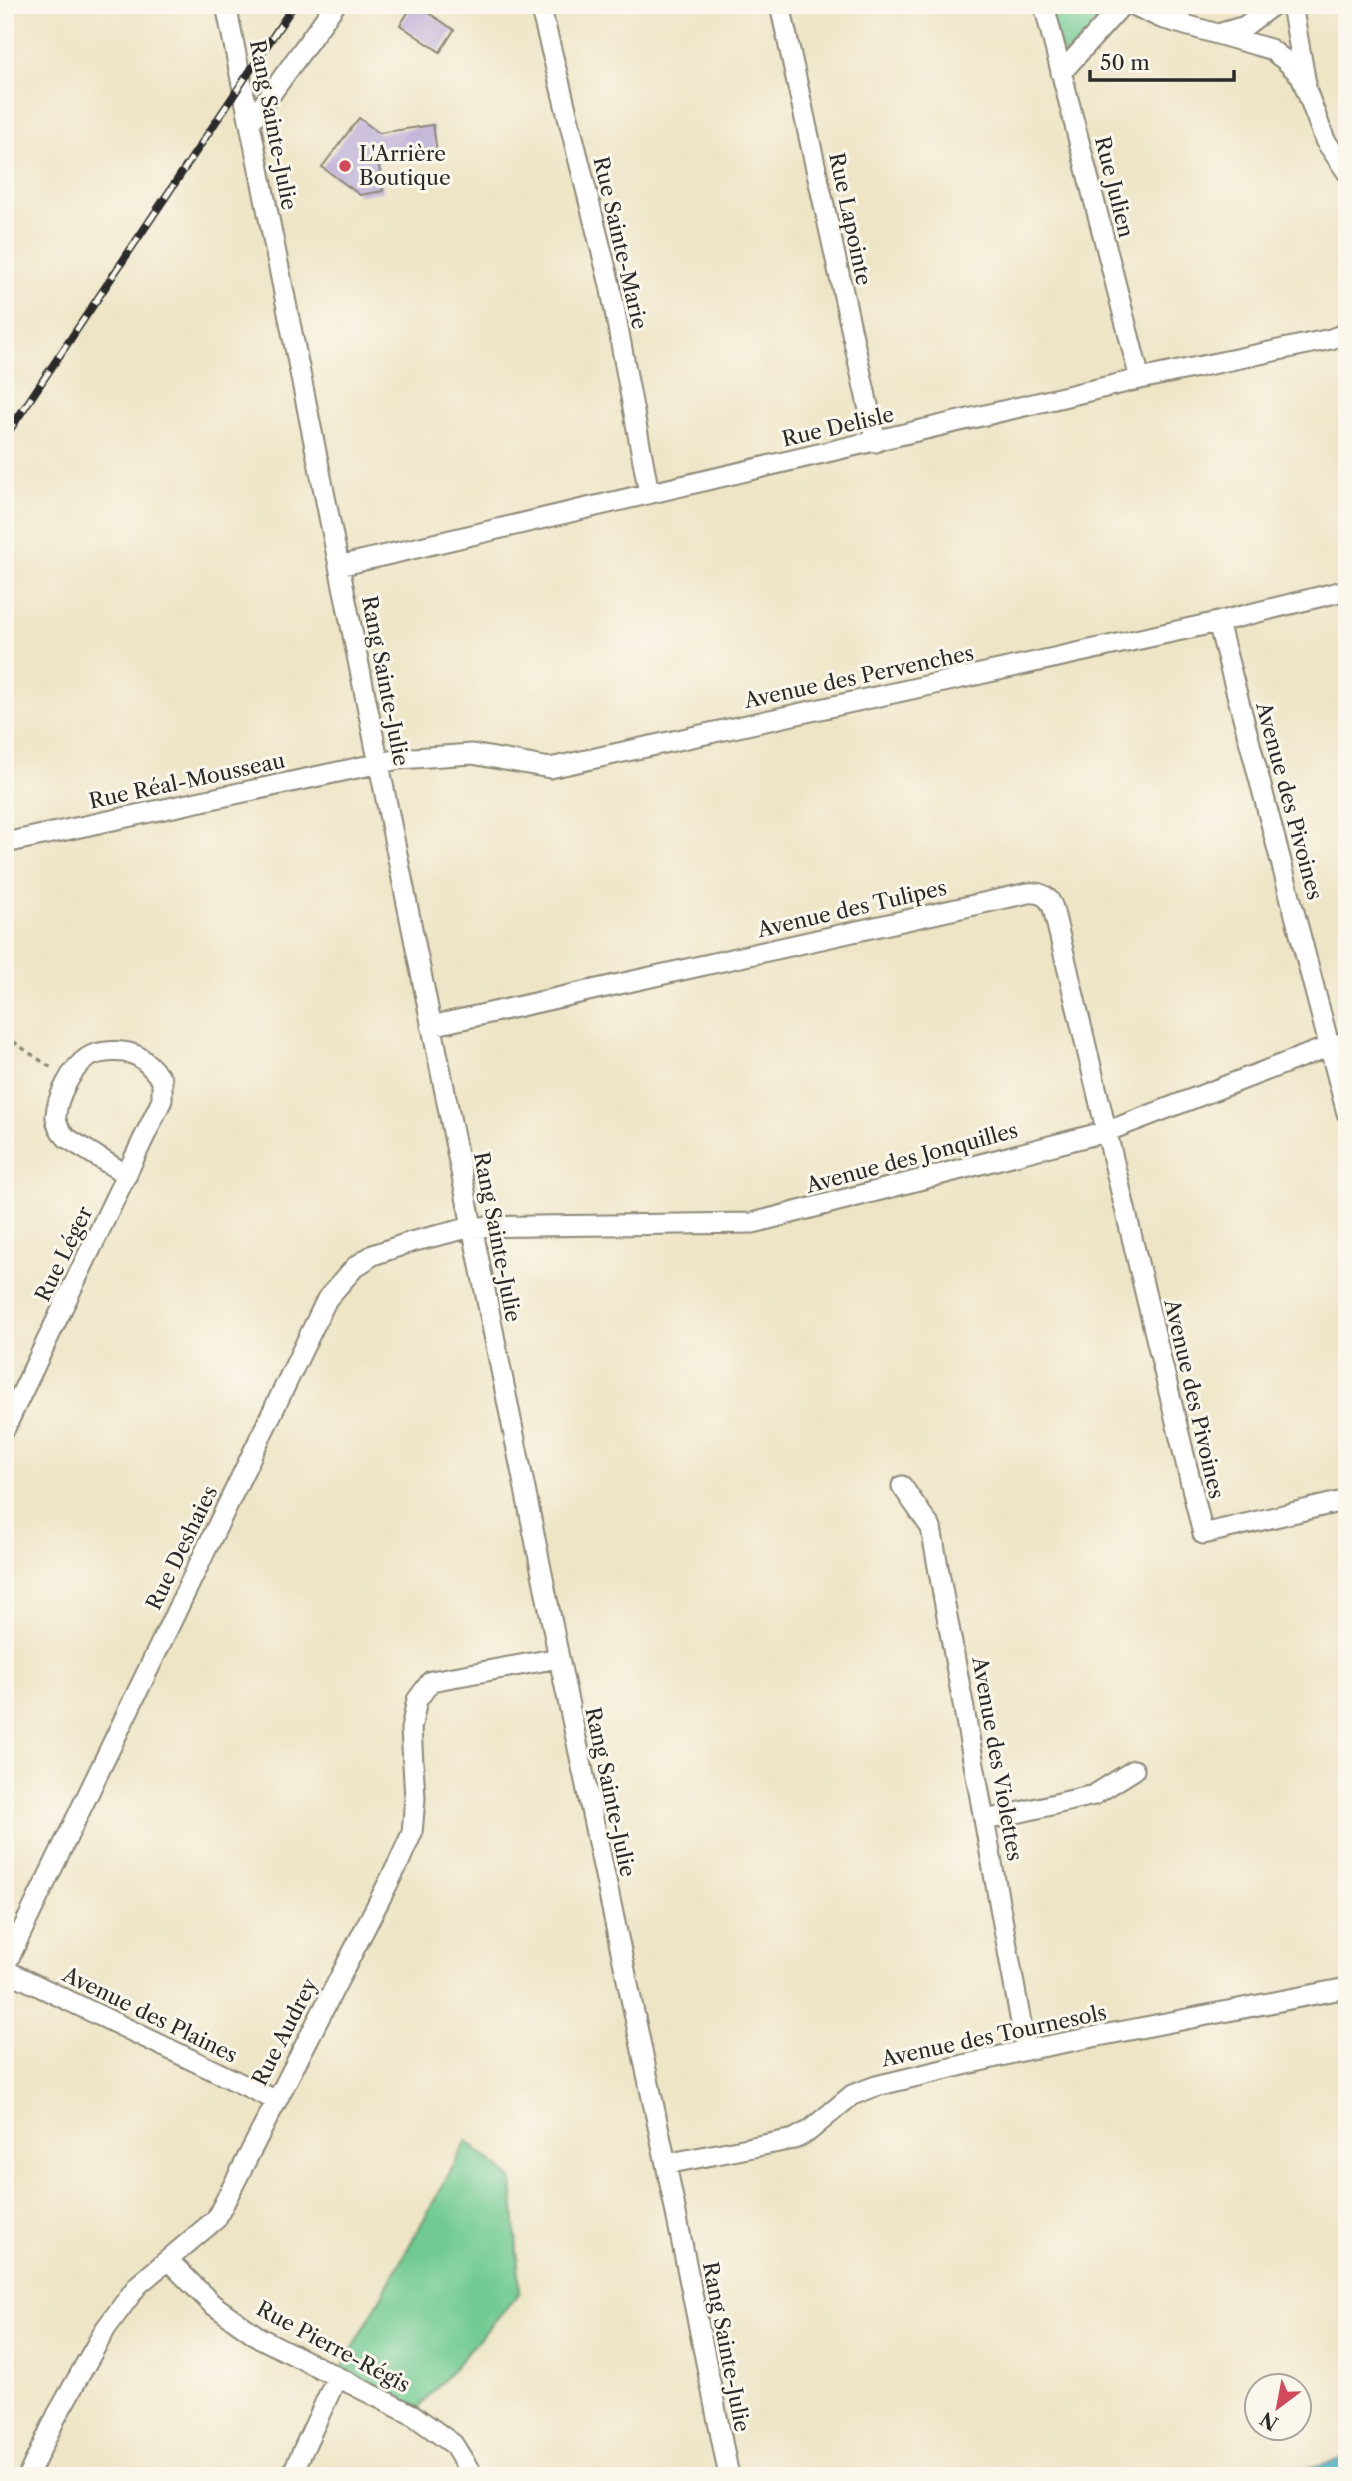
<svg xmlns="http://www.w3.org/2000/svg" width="1352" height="2481" font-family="'Libre Caslon Text',serif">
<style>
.green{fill:#70ca91;stroke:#4e7a5e;stroke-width:2}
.water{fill:#41adc0;stroke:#366c76;stroke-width:2}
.building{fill:#b8a9d5}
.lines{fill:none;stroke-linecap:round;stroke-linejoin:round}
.minor-casing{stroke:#8c8878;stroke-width:23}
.path{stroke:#8c8878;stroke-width:3.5;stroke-dasharray:5 5;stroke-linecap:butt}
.minor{stroke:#fff;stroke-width:19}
.rail-casing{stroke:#2b2b2b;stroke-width:8}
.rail{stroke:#fbf7ec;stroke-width:5;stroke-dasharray:16;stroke-linecap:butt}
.poi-dot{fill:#d1495b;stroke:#fbf7ec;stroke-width:2.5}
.labels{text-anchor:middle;stroke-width:6;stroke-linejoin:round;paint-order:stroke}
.street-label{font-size:21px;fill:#2b2b2b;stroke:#fbf7ec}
.poi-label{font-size:21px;fill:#2b2b2b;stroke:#fbf7ec;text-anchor:start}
</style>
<rect width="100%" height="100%" fill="#fbf7ec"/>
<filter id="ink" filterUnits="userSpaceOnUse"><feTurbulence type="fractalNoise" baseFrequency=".0143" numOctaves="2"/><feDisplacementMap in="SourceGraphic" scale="14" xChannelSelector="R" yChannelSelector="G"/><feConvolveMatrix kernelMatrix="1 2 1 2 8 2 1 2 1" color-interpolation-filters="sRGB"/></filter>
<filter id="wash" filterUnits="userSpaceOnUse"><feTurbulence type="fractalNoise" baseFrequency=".00686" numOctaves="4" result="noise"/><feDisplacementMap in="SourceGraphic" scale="28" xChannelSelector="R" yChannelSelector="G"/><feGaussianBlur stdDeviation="1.57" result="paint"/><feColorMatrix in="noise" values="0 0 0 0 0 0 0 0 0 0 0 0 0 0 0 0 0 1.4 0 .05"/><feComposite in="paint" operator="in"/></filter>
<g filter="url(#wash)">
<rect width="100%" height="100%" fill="#eee5c6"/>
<path class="green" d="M 1045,5 L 1105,5 L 1106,17 L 1064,56 Z
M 467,2141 L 512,2179 L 520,2292 L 413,2415 L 337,2377 Z"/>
<path class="water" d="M 1347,2458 L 1347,2476 L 1275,2476 Z"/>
<g id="blocks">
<path class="building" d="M 413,5 L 417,5 L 454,30 L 440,52 L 400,25 Z
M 359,118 L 379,133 L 433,125 L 437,152 L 378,161 L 383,191 L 360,195 L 322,167 Z"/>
</g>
</g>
<g filter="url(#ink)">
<use href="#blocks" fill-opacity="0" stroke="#8c8878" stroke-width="2"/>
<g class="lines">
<g class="minor-casing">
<path id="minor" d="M 226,5 L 559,1658 L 666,2164 L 729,2476
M 540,5 L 610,285 L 649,493
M 780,5 L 876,442
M 1044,5 L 1140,379
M 1133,5 L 1161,18 L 1270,49 L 1286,61 L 1301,76 L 1325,140 L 1347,172
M 1292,5 L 1306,84
M 1221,33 L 1245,26 L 1273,5
M 1061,73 L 1122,5
M 250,123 L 335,5
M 339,566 L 1140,379 L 1331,339 L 1347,333
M 1218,622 L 1347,1113
M 5,843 L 399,759 L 472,754 L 550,768 L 1218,622 L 1347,590
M 431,1026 L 1028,893 C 1040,892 1049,896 1053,908 L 1203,1534 L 1347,1500
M 5,1428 L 162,1100 L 162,1080 C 156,1073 148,1062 139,1057 C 126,1049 99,1050 87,1058 C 72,1068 57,1097 56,1115 C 55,1124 61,1132 67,1138 L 127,1175
M 902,1486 L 931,1528 L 1026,2050
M 986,1820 L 1094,1795 L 1134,1770
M 5,1966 L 327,1299 L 355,1267 L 373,1255 L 411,1242 L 472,1227 L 753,1223 L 1108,1131 L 1330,1046 L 1347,1042
M 5,1970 L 275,2100
M 666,2164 L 794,2139 L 809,2131 L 852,2095 L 876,2086 L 1026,2050 L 1347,1988
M 168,2260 L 212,2304 L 260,2338 L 413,2415 L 453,2444 L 473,2476
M 28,2476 L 57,2415 L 106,2328 L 138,2285 L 216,2219 L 399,1862 L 412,1833 L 415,1798 L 411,1729 L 417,1700 L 431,1681 L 559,1658
M 291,2476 L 337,2377"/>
</g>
<path class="path" d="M 5,1036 L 53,1069"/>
<use href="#minor" class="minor"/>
<g class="rail-casing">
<path id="rail" d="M 5,437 L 294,5"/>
</g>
<use href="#rail" class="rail"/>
</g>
</g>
<circle class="poi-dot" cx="345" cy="166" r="7"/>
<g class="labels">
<g class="street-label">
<text transform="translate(273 125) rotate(79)" y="7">Rang Sainte-Julie</text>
<text transform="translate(1114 187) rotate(76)" y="7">Rue Julien</text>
<text transform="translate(850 219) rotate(78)" y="7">Rue Lapointe</text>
<text transform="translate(620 243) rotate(77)" y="7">Rue Sainte-Marie</text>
<text transform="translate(838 427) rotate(-13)" y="7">Rue Delisle</text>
<text transform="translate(859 677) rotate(-12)" y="7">Avenue des Pervenches</text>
<text transform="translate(385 681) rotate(79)" y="7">Rang Sainte-Julie</text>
<text transform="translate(187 781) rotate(-12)" y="7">Rue Réal-Mousseau</text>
<text transform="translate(1289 801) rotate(75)" y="7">Avenue des Pivoines</text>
<text transform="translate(852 909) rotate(-13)" y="7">Avenue des Tulipes</text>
<text transform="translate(912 1158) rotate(-15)" y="7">Avenue des Jonquilles</text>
<text transform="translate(497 1237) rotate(79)" y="7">Rang Sainte-Julie</text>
<text transform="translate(64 1254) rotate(-64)" y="7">Rue Léger</text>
<text transform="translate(1194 1399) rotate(77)" y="7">Avenue des Pivoines</text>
<text transform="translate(182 1548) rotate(-64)" y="7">Rue Deshaies</text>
<text transform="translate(997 1759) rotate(80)" y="7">Avenue des Violettes</text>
<text transform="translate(610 1792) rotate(78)" y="7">Rang Sainte-Julie</text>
<text transform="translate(150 2015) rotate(26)" y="7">Avenue des Plaines</text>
<text transform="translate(285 2032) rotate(-63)" y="7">Rue Audrey</text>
<text transform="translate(994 2036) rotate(-12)" y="7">Avenue des Tournesols</text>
<text transform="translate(333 2347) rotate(28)" y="7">Rue Pierre-Régis</text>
<text transform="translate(726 2347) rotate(79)" y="7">Rang Sainte-Julie</text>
</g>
<g class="poi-label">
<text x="359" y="161">L'Arrière<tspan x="359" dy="24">Boutique</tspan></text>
</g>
</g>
<rect width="1352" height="2481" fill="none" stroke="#fbf7ec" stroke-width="28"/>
<g transform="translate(1278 2407) rotate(212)"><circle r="33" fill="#fbf7ec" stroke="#a8a59f" stroke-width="2"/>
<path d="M0-5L12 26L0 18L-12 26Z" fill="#d1495b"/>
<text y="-10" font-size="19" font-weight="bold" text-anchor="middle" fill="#2b2b2b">N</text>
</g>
<path d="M1090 70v10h144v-10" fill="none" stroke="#2b2b2b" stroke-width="3.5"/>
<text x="1100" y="70" font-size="21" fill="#2b2b2b" stroke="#fbf7ec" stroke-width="5" paint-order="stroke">50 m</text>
</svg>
